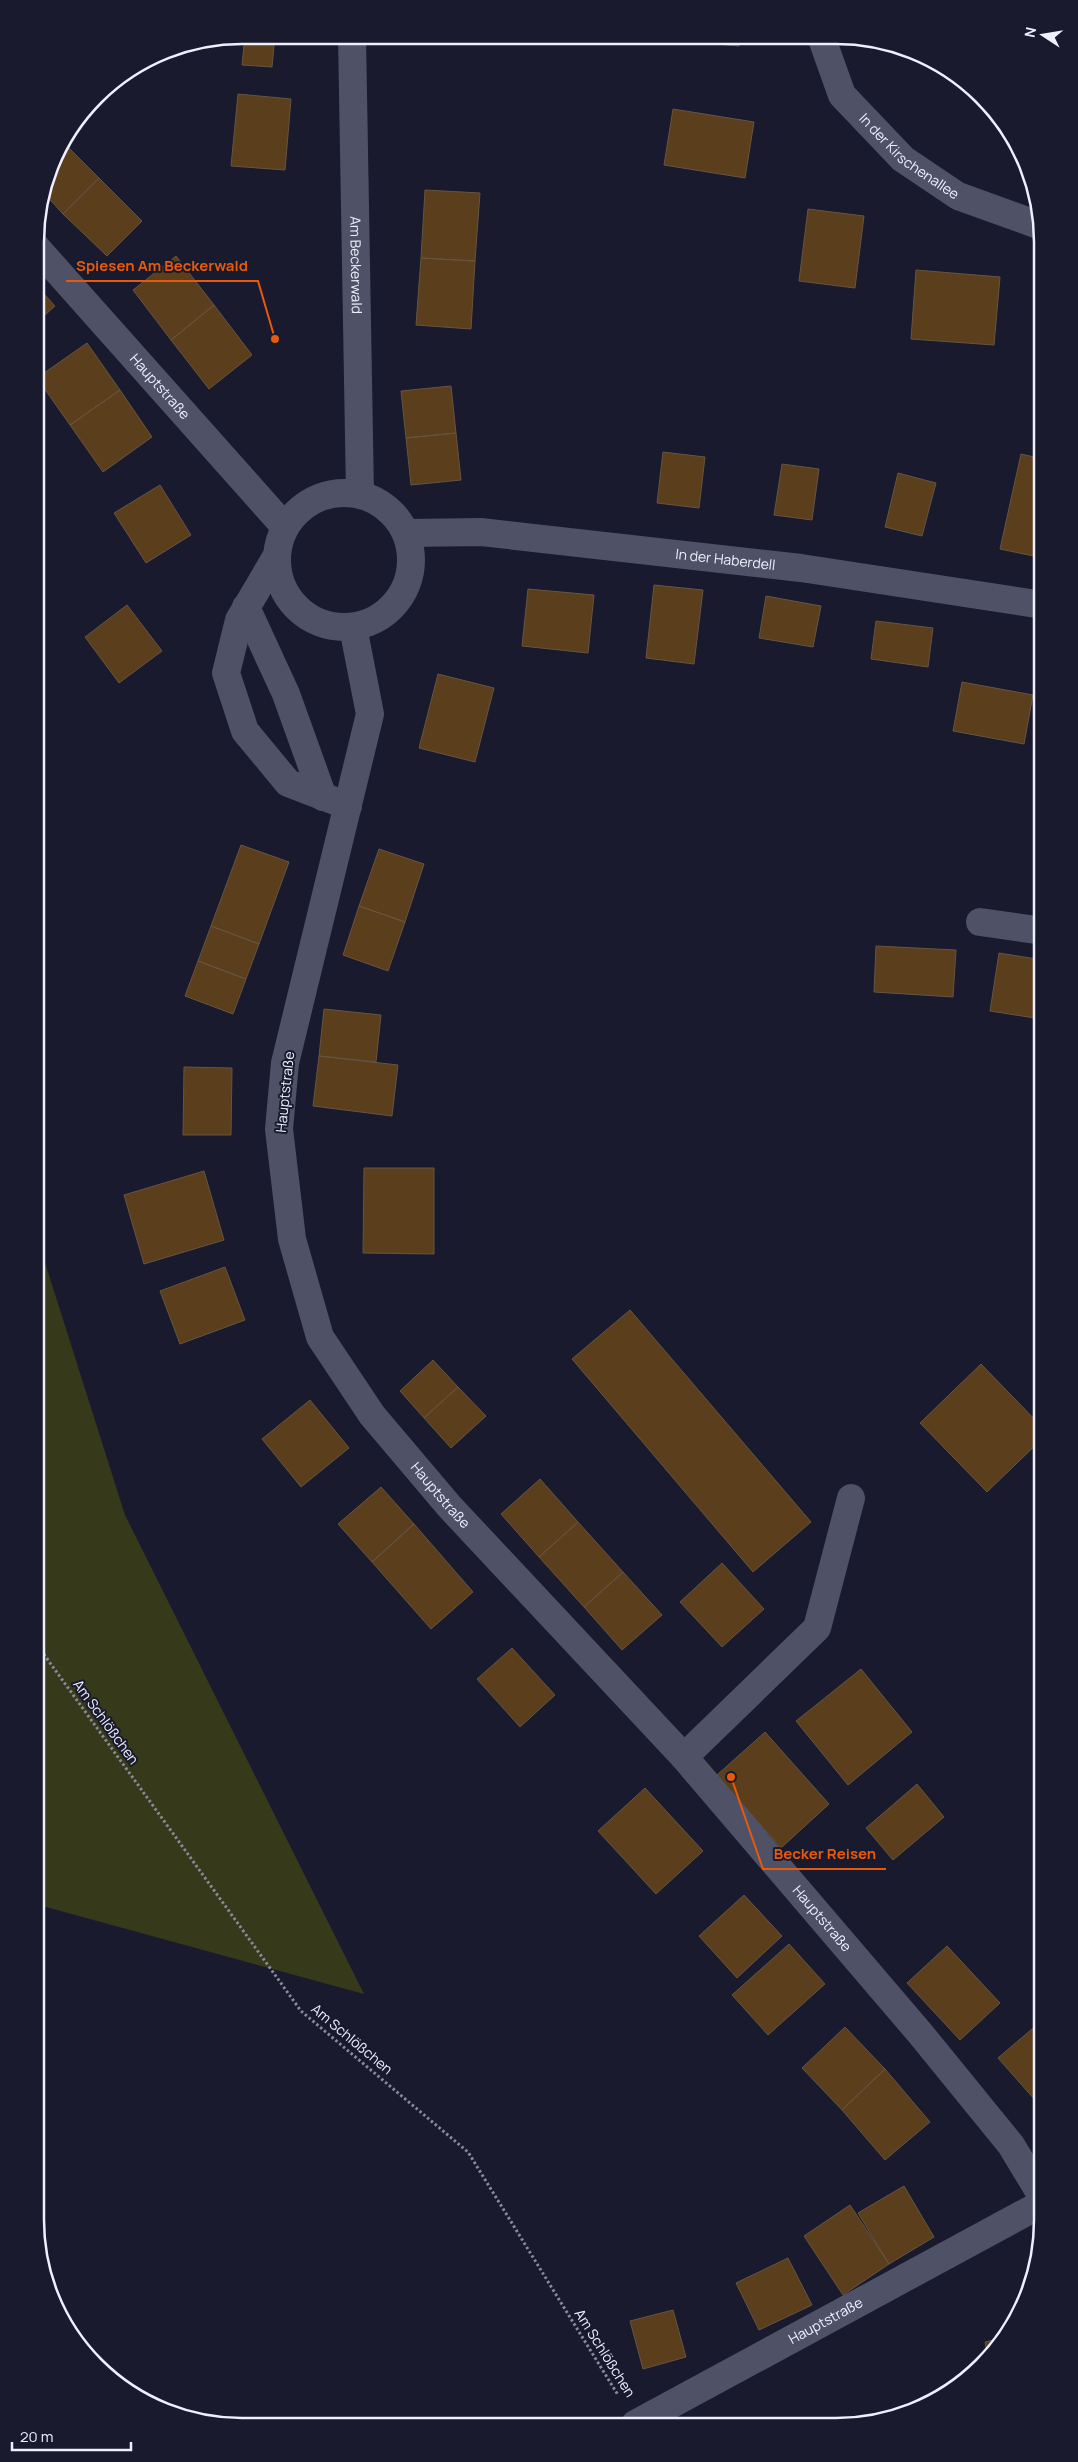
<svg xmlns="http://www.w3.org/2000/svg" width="1078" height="2462" font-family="Manrope,sans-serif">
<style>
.green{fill:#36391a}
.building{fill:#5b3e1b;stroke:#665542}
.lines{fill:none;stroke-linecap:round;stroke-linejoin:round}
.path{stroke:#88899a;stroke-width:3;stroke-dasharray:2.5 2.5;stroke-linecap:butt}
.minor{stroke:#4f5167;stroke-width:28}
.labels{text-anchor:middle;stroke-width:4;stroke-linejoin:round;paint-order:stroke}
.street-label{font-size:14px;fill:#eff0fe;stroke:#191a2d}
.rim{fill:none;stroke:#eff0fe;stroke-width:2.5}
.leader{fill:none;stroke:#e8590c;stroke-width:2}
.callout-dot{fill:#e8590c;stroke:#191a2d;stroke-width:2}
.callout-label{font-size:15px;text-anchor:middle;font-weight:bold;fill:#e8590c;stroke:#191a2d;stroke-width:4;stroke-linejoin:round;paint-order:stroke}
</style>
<rect width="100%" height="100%" fill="#191a2d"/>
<path class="green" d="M 35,1231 L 125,1515 L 364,1994 L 35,1904 Z"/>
<path class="building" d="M 245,35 L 275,35 L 272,67 L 242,65 Z
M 670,38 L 740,38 L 739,46 L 670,40 Z
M 238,94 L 291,99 L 285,170 L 231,166 Z
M 673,109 L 754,122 L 745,178 L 664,165 Z
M 63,142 L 99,178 L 63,214 L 45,194 L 56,150 Z
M 99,178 L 142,221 L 107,256 L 63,214 Z
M 425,190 L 480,193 L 475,261 L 421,258 Z
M 808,209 L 864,216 L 855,288 L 799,281 Z
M 176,256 L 214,305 L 171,340 L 133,290 Z
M 421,258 L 475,261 L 471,329 L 416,325 Z
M 916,270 L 1000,277 L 994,345 L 911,339 Z
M 35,284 L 55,306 L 35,324 Z
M 214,305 L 252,355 L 209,389 L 171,340 Z
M 87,343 L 120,390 L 70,425 L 37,378 Z
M 451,386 L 456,433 L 406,438 L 401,391 Z
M 120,390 L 152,437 L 103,472 L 70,425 Z
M 456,433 L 461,480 L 411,485 L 406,438 Z
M 663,452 L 705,457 L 699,508 L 657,503 Z
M 1021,454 L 1043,459 L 1043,558 L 1000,549 Z
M 782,464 L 819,469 L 812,520 L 774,515 Z
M 898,473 L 936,483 L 922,536 L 885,527 Z
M 160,485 L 191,535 L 146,563 L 114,513 Z
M 654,585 L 703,590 L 694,664 L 646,658 Z
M 528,589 L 594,595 L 588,653 L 522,646 Z
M 766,596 L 821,606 L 813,647 L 759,638 Z
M 127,605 L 162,651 L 119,683 L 85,637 Z
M 876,621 L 933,628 L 928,667 L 871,659 Z
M 438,674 L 494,688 L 475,762 L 419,748 Z
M 962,682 L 1033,695 L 1024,744 L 953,731 Z
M 241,845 L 289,862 L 259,944 L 211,926 Z
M 379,849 L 424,864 L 405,922 L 359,906 Z
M 359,906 L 405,922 L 388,971 L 343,955 Z
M 211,926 L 259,944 L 246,979 L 198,961 Z
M 876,946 L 956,950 L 953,997 L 874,992 Z
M 999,953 L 1043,960 L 1041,1019 L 990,1011 Z
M 198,961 L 246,979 L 233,1014 L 185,996 Z
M 324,1009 L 381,1015 L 376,1062 L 319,1056 Z
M 319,1056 L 398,1065 L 392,1116 L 313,1106 Z
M 184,1067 L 232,1068 L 231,1135 L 183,1135 Z
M 364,1168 L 434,1168 L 434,1254 L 363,1253 Z
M 204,1171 L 224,1240 L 144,1264 L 124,1195 Z
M 225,1267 L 245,1320 L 180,1344 L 160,1291 Z
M 630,1310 L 811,1522 L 753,1572 L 572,1359 Z
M 433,1360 L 458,1387 L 424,1418 L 400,1391 Z
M 981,1364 L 1043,1428 L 1043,1438 L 987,1492 L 920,1423 Z
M 458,1387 L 486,1416 L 451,1448 L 424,1418 Z
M 310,1400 L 349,1448 L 301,1487 L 262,1439 Z
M 540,1479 L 578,1522 L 539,1557 L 501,1514 Z
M 381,1487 L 414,1524 L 372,1562 L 338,1524 Z
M 578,1522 L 623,1572 L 584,1607 L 539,1557 Z
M 414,1524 L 473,1592 L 431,1629 L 372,1562 Z
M 722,1563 L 764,1609 L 722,1647 L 680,1602 Z
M 623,1572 L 662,1615 L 622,1650 L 584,1607 Z
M 512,1648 L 555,1695 L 520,1727 L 477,1679 Z
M 861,1669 L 912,1732 L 848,1785 L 796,1721 Z
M 765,1732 L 829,1804 L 781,1848 L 717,1775 Z
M 917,1784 L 944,1817 L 893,1860 L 866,1828 Z
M 645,1788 L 703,1851 L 656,1894 L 598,1831 Z
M 744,1895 L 782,1936 L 737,1978 L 699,1936 Z
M 789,1944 L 825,1984 L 768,2035 L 732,1995 Z
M 947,1946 L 1000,2003 L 960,2040 L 907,1983 Z
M 1039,2023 L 1043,2028 L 1043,2109 L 998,2058 Z
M 845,2027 L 885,2069 L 842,2110 L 802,2068 Z
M 885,2069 L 930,2122 L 885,2160 L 842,2110 Z
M 904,2186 L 934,2237 L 889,2264 L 858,2213 Z
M 850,2205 L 889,2264 L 843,2295 L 804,2236 Z
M 788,2258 L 812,2305 L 759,2330 L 736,2283 Z
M 673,2310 L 686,2357 L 643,2369 L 630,2321 Z
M 1006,2337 L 1000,2346 L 988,2357 L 985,2342 Z"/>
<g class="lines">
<path class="path" d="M 35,1642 L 301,2011 L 468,2152 L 618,2395"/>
<g class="minor">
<path id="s1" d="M 352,36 L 360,494"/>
<path id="s2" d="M 822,39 L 842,95 L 903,159 L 958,196 L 1041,226"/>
<path id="s3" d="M 35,246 L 285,527"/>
<circle cx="344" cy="560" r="67"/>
<path id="s4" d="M 406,533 L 481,532 L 801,568 L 1043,605"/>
<path d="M 276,557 L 239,620 L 226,673 L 245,731 L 288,783 L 348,806"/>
<path d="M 246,607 L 286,694 L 323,797"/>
<path id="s5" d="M 353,627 L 370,714 L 285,1063 L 279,1129 L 292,1239 L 320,1337 L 372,1415 L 449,1506 L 684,1757 L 919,2032 L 1011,2145 L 1043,2198"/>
<path d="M 980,922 L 1043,931"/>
<path d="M 684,1757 L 817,1628 L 851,1498"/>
<path id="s6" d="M 636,2426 L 635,2424 L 1043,2203"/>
</g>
</g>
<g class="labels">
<g class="street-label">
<text dy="5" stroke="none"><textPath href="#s2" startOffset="151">In der Kirschenallee</textPath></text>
<text dy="5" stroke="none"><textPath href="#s1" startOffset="229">Am Beckerwald</textPath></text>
<text dy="5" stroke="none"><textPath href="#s3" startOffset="188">Hauptstraße</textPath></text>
<text dy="5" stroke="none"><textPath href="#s4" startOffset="321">In der Haberdell</textPath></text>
<text transform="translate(285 1092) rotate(-84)" y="5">Hauptstraße</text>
<text dy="5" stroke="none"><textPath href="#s5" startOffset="926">Hauptstraße</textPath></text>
<text transform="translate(106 1722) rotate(54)" y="5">Am Schlößchen</text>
<text dy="5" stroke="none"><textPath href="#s5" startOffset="1496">Hauptstraße</textPath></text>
<text transform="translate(352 2039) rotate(40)" y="5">Am Schlößchen</text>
<text dy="5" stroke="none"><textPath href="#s6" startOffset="219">Hauptstraße</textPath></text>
<text transform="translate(605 2353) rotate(58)" y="5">Am Schlößchen</text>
</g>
</g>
<path d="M0 0H1078V2462H0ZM242 44H836A198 198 0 0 1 1034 242V2220A198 198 0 0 1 836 2418H242A198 198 0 0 1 44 2220V242A198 198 0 0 1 242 44Z" fill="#191a2d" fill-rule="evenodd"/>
<path class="rim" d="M242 44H836A198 198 0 0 1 1034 242V2220A198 198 0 0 1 836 2418H242A198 198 0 0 1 44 2220V242A198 198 0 0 1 242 44Z"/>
<path class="leader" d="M275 339L258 281H66M731 1777L763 1869H886"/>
<g class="callout-dot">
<circle cx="275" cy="339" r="5"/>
<circle cx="731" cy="1777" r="5"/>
</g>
<g class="callout-label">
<text x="162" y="271">Spiesen Am Beckerwald</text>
<text x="825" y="1859">Becker Reisen</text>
</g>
<g transform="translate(1043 35) rotate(282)" stroke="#191a2d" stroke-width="4" paint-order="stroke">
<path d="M0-4L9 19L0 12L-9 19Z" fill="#eff0fe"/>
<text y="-8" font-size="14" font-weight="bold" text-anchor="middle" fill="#eff0fe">N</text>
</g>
<path d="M12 2442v8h119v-8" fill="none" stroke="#eff0fe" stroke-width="2.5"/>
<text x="20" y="2442" font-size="15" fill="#eff0fe" stroke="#191a2d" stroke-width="4" paint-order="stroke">20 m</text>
</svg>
